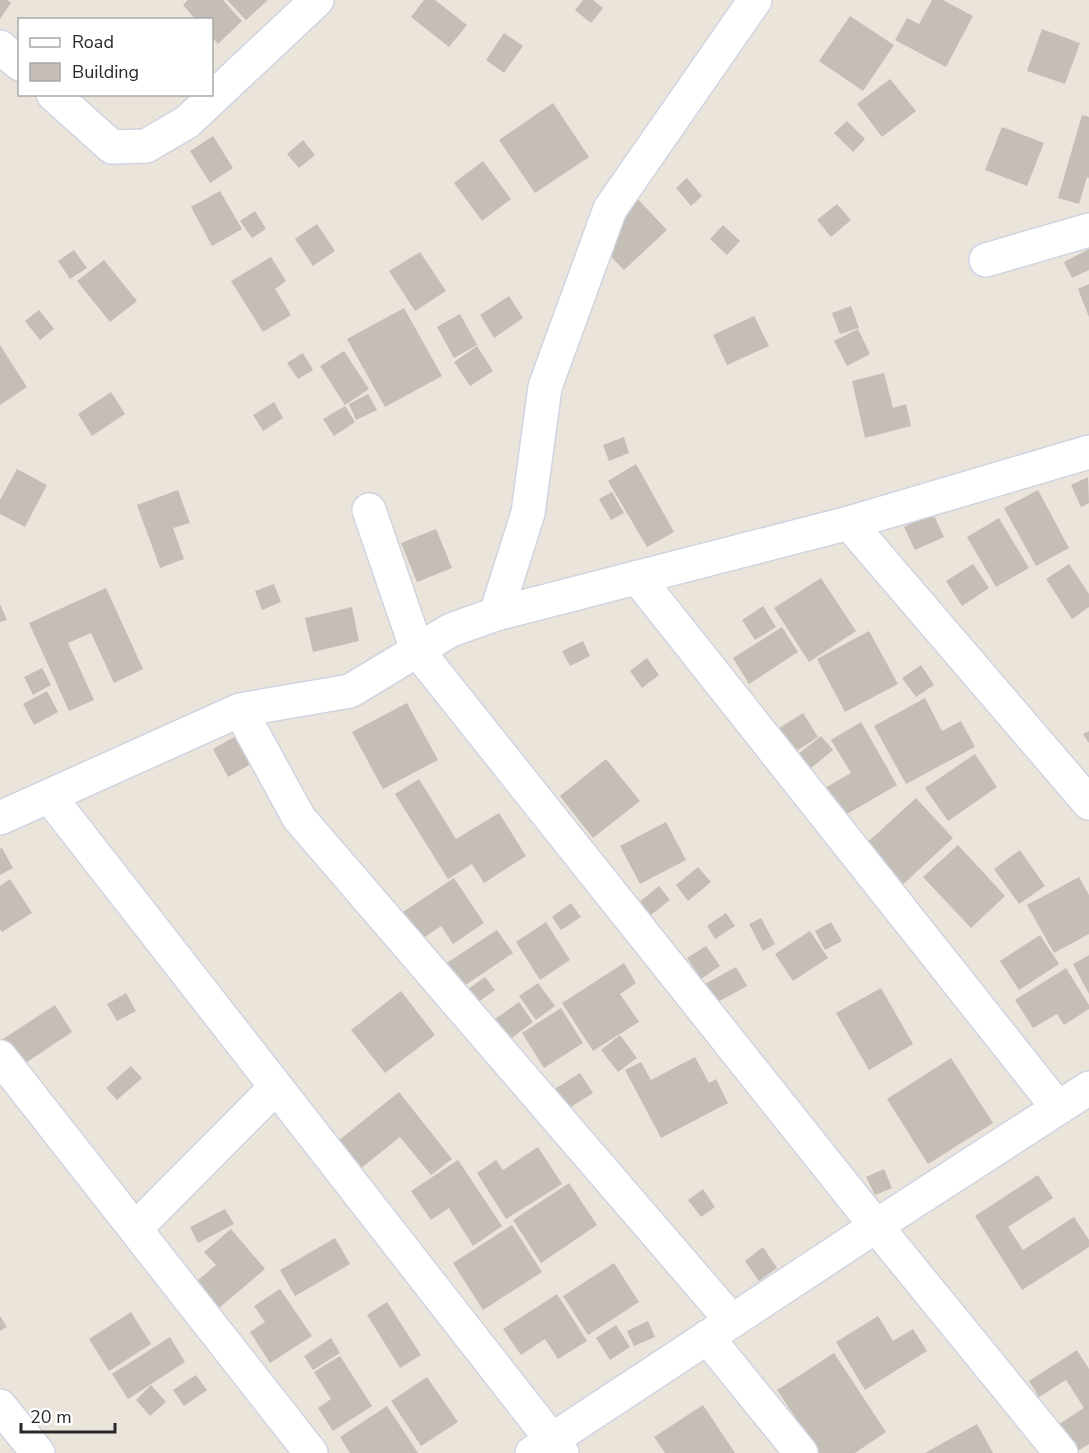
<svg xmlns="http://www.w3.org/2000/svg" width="1089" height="1453" font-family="'Nunito Sans',sans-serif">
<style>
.building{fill:#c4beb7}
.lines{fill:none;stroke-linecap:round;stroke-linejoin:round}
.minor-casing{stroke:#d0d4e2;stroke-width:36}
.minor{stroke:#fff;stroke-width:33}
</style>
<rect width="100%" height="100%" fill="#ebe4db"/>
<path class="building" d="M 0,0 L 7,0 L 11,3 L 0,19 Z
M 188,0 L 223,0 L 242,21 L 218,44 L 212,37 L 212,20 L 196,20 L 183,5 Z
M 227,0 L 268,0 L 246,20 Z
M 424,0 L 435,0 L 467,25 L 449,47 L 411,17 Z
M 583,0 L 593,0 L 603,8 L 591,23 L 575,10 Z
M 932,0 L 943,0 L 973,16 L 946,67 L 895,40 L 907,18 L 919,24 Z
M 850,16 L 894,45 L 863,91 L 819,61 Z
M 1042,29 L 1080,43 L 1065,84 L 1027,71 Z
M 504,33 L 523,46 L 504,73 L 486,60 Z
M 890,79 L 916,111 L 882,137 L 857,104 Z
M 553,103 L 589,157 L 535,193 L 499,140 Z
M 1082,115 L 1089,117 L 1089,178 L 1087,177 L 1079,204 L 1058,198 Z
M 847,121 L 865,139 L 853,152 L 834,133 Z
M 1002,127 L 1044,143 L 1027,186 L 985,170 Z
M 213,136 L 233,168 L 210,183 L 190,151 Z
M 303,140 L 315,155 L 299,168 L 287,154 Z
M 483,161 L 511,199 L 482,221 L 454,183 Z
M 687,178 L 702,196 L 691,206 L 676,188 Z
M 220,191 L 242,229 L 212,246 L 191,207 Z
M 633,194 L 667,230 L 624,270 L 590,235 Z
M 837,204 L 851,220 L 831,237 L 817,220 Z
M 255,211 L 266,229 L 252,238 L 240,221 Z
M 317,224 L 335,251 L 313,266 L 295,239 Z
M 723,225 L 740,241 L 727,255 L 710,239 Z
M 1089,249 L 1089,270 L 1072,278 L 1064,262 Z
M 74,250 L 87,268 L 70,279 L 58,261 Z
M 420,252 L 446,291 L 415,311 L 389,271 Z
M 271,257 L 286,281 L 275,289 L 291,315 L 263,332 L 231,281 Z
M 104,260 L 137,301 L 110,322 L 77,281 Z
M 1089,284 L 1089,317 L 1078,289 Z
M 509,296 L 523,318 L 494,338 L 480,315 Z
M 851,306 L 859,328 L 840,334 L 832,313 Z
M 404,308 L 442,376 L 385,407 L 347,339 Z
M 39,310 L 54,329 L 40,340 L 25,321 Z
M 460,314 L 477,345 L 454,358 L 437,327 Z
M 754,316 L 769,346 L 727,365 L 713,335 Z
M 858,329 L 870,354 L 847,366 L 834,341 Z
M 0,345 L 27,387 L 0,405 Z
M 477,346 L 493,371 L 470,386 L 454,362 Z
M 344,351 L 369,389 L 345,405 L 320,366 Z
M 303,353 L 313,370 L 298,379 L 287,363 Z
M 884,373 L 893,408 L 906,404 L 911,426 L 865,438 L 852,381 Z
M 111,392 L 125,414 L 92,436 L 78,414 Z
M 368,394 L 377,410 L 356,420 L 349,404 Z
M 274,402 L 283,418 L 263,431 L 253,415 Z
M 345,406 L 355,422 L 334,436 L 323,419 Z
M 624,437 L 629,453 L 609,461 L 603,445 Z
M 636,464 L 674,532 L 647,547 L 608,481 Z
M 17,469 L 47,485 L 25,527 L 0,514 L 0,500 Z
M 1088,477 L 1089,503 L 1081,507 L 1071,485 Z
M 178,490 L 190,523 L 173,528 L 184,559 L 160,568 L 137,505 Z
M 1038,490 L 1069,548 L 1036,566 L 1004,508 Z
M 612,492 L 624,513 L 611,520 L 599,499 Z
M 933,513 L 944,537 L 915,550 L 904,527 Z
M 999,518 L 1029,568 L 996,587 L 967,537 Z
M 436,529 L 452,568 L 417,582 L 401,543 Z
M 973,564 L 989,588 L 962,606 L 946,581 Z
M 1069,564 L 1089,594 L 1089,607 L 1072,619 L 1046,579 Z
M 821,578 L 856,631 L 809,662 L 774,608 Z
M 274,584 L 281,602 L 262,610 L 255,591 Z
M 106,588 L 143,669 L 114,683 L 91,633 L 68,643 L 94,700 L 69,711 L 29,623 Z
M 0,604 L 7,620 L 0,622 Z
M 763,606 L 776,627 L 755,640 L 742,620 Z
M 352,607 L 359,641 L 313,652 L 305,618 Z
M 782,627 L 798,652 L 749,684 L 733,658 Z
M 869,631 L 898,684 L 845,712 L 817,659 Z
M 583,641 L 590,656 L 570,666 L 562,651 Z
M 647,658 L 659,675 L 642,688 L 630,671 Z
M 921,665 L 934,685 L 916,697 L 902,678 Z
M 42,668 L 51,685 L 33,695 L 24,677 Z
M 47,691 L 58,712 L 34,725 L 23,704 Z
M 925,698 L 942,731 L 961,721 L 975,747 L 906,784 L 874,726 Z
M 407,703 L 438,760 L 383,789 L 352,732 Z
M 803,713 L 818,737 L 789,756 L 773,732 Z
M 861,722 L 897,785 L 835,821 L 818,792 L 851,773 L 831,740 Z
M 1089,731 L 1089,743 L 1083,734 Z
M 236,736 L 251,764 L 228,777 L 213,749 Z
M 821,736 L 833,750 L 805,773 L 793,758 Z
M 975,754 L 997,787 L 948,821 L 925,788 Z
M 606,759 L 640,801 L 593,838 L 560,796 Z
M 419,779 L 456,839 L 499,813 L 526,856 L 484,883 L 472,864 L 448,879 L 395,794 Z
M 916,798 L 953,838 L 897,890 L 859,850 Z
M 666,822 L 686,860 L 640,884 L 620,846 Z
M 958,845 L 1005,896 L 971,928 L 923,877 Z
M 2,848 L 13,868 L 0,875 L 0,849 Z
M 1020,850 L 1045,886 L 1019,904 L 994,869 Z
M 698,867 L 711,882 L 688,901 L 676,885 Z
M 1079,877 L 1089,895 L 1089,934 L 1054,953 L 1027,905 Z
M 454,878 L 484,923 L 453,944 L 441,926 L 422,939 L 403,912 Z
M 10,879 L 32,913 L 2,932 L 0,929 L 0,886 Z
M 659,886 L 670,900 L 643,921 L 632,908 Z
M 571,903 L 581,917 L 561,930 L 552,917 Z
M 726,913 L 735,926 L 715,939 L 707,926 Z
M 761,918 L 775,944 L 763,951 L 749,924 Z
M 546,922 L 570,960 L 540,980 L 516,942 Z
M 831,922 L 842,941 L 825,950 L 815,931 Z
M 497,930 L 513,953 L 461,988 L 445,964 Z
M 810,931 L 828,958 L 793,981 L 775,954 Z
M 1040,935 L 1059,964 L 1019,990 L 1000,961 Z
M 706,946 L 720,966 L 701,979 L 687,958 Z
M 1089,955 L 1089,994 L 1073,964 Z
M 624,963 L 636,983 L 620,994 L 639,1022 L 593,1051 L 562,1003 Z
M 736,967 L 747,986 L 716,1003 L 705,984 Z
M 1066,968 L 1089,1005 L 1089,1009 L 1064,1025 L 1057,1014 L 1033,1028 L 1015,1000 Z
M 485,977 L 495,990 L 477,1003 L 467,990 Z
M 538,983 L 555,1006 L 536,1020 L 519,996 Z
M 881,988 L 913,1044 L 869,1070 L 836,1013 Z
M 401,991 L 435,1035 L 385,1073 L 351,1030 Z
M 126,993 L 136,1011 L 117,1021 L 107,1004 Z
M 519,1002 L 533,1022 L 509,1040 L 495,1019 Z
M 55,1005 L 72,1032 L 15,1070 L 0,1041 Z
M 561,1008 L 583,1043 L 544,1068 L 522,1033 Z
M 620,1035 L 637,1058 L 618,1072 L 601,1050 Z
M 695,1057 L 709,1083 L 716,1079 L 728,1103 L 661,1138 L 625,1070 L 641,1062 L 651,1080 Z
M 951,1058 L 993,1123 L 928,1164 L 887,1099 Z
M 131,1066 L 142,1078 L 117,1100 L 106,1088 Z
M 580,1073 L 593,1093 L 563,1112 L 550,1092 Z
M 399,1092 L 452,1159 L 431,1175 L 400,1137 L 360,1169 L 338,1141 Z
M 538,1147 L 562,1184 L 506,1219 L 477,1173 L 496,1160 L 503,1170 Z
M 458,1160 L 502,1226 L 473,1246 L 449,1208 L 431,1220 L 411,1191 Z
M 884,1169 L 892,1188 L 875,1195 L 866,1177 Z
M 1038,1175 L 1053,1198 L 1008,1227 L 1023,1250 L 1074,1217 L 1089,1240 L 1089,1247 L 1022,1290 L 975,1216 Z
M 569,1183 L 597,1225 L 541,1263 L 513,1220 Z
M 703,1189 L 715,1207 L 701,1217 L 688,1200 Z
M 225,1209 L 234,1224 L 198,1243 L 190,1227 Z
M 512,1225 L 542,1272 L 483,1310 L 453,1263 Z
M 231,1229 L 265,1269 L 219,1308 L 197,1281 L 216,1265 L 204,1252 Z
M 335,1238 L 350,1264 L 295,1296 L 280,1270 Z
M 763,1247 L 777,1268 L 759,1281 L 745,1261 Z
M 614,1263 L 639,1302 L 588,1335 L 563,1296 Z
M 280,1289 L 312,1336 L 270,1363 L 250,1332 L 265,1322 L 254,1306 Z
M 557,1294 L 587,1341 L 558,1359 L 545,1339 L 521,1355 L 503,1329 Z
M 387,1302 L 421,1355 L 400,1368 L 367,1315 Z
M 131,1312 L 151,1344 L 109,1371 L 89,1339 Z
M 0,1316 L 7,1327 L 0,1331 Z
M 878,1316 L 893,1341 L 913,1329 L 927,1351 L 865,1390 L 836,1342 Z
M 648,1321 L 655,1337 L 634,1346 L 627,1331 Z
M 616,1325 L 630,1347 L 610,1360 L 596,1338 Z
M 170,1337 L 185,1362 L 128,1399 L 112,1374 Z
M 331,1338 L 340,1353 L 313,1370 L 304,1356 Z
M 1077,1350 L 1089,1369 L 1089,1444 L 1074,1453 L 1056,1426 L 1084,1408 L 1066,1380 L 1039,1397 L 1029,1381 Z
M 834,1353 L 886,1432 L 855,1453 L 819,1453 L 777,1390 Z
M 340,1356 L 372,1406 L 333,1431 L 318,1408 L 331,1399 L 314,1372 Z
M 196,1375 L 207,1390 L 184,1406 L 173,1390 Z
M 427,1377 L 458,1422 L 421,1446 L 391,1401 Z
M 151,1385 L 166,1402 L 150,1416 L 136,1400 Z
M 703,1405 L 735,1453 L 665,1453 L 654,1437 Z
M 387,1406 L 418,1453 L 350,1453 L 340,1437 Z
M 977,1424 L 993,1453 L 925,1453 Z"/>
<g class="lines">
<g class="minor-casing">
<path id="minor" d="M 0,47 L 20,64
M 53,94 L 112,147 L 146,146 L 187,122 L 317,0
M 986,260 L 1089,230
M 369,510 L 417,650 L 876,1226 L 1061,1453
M 849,523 L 1089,803
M 637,577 L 1058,1108
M 496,614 L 849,523 L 1089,452
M 240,710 L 299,818 L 732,1321
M 49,796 L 562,1453
M 0,818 L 240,710 L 350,691 L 451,630 L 496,614 L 528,513 L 545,387 L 610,209 L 755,0
M 0,1057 L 311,1453
M 135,1229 L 276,1087
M 707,1337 L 801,1453
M 0,1406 L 38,1453
M 532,1453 L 876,1226 L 1089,1088"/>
</g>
<use href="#minor" class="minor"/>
</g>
<rect x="18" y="18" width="195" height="78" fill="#ffffff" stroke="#a9a9a9" stroke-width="1.5"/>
<rect x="30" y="38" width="30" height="9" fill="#ffffff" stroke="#a9a9a9" stroke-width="1.5"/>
<text x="72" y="48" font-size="18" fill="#292929">Road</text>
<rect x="30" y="63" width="30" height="18" fill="#c4beb7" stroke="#a9a9a9" stroke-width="1.5"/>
<text x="72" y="78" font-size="18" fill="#292929">Building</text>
<path d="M21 1423v9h94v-9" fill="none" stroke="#292929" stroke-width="3"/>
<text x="30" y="1423" font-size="18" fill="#292929" stroke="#ffffff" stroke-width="4.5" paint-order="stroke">20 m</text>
</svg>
